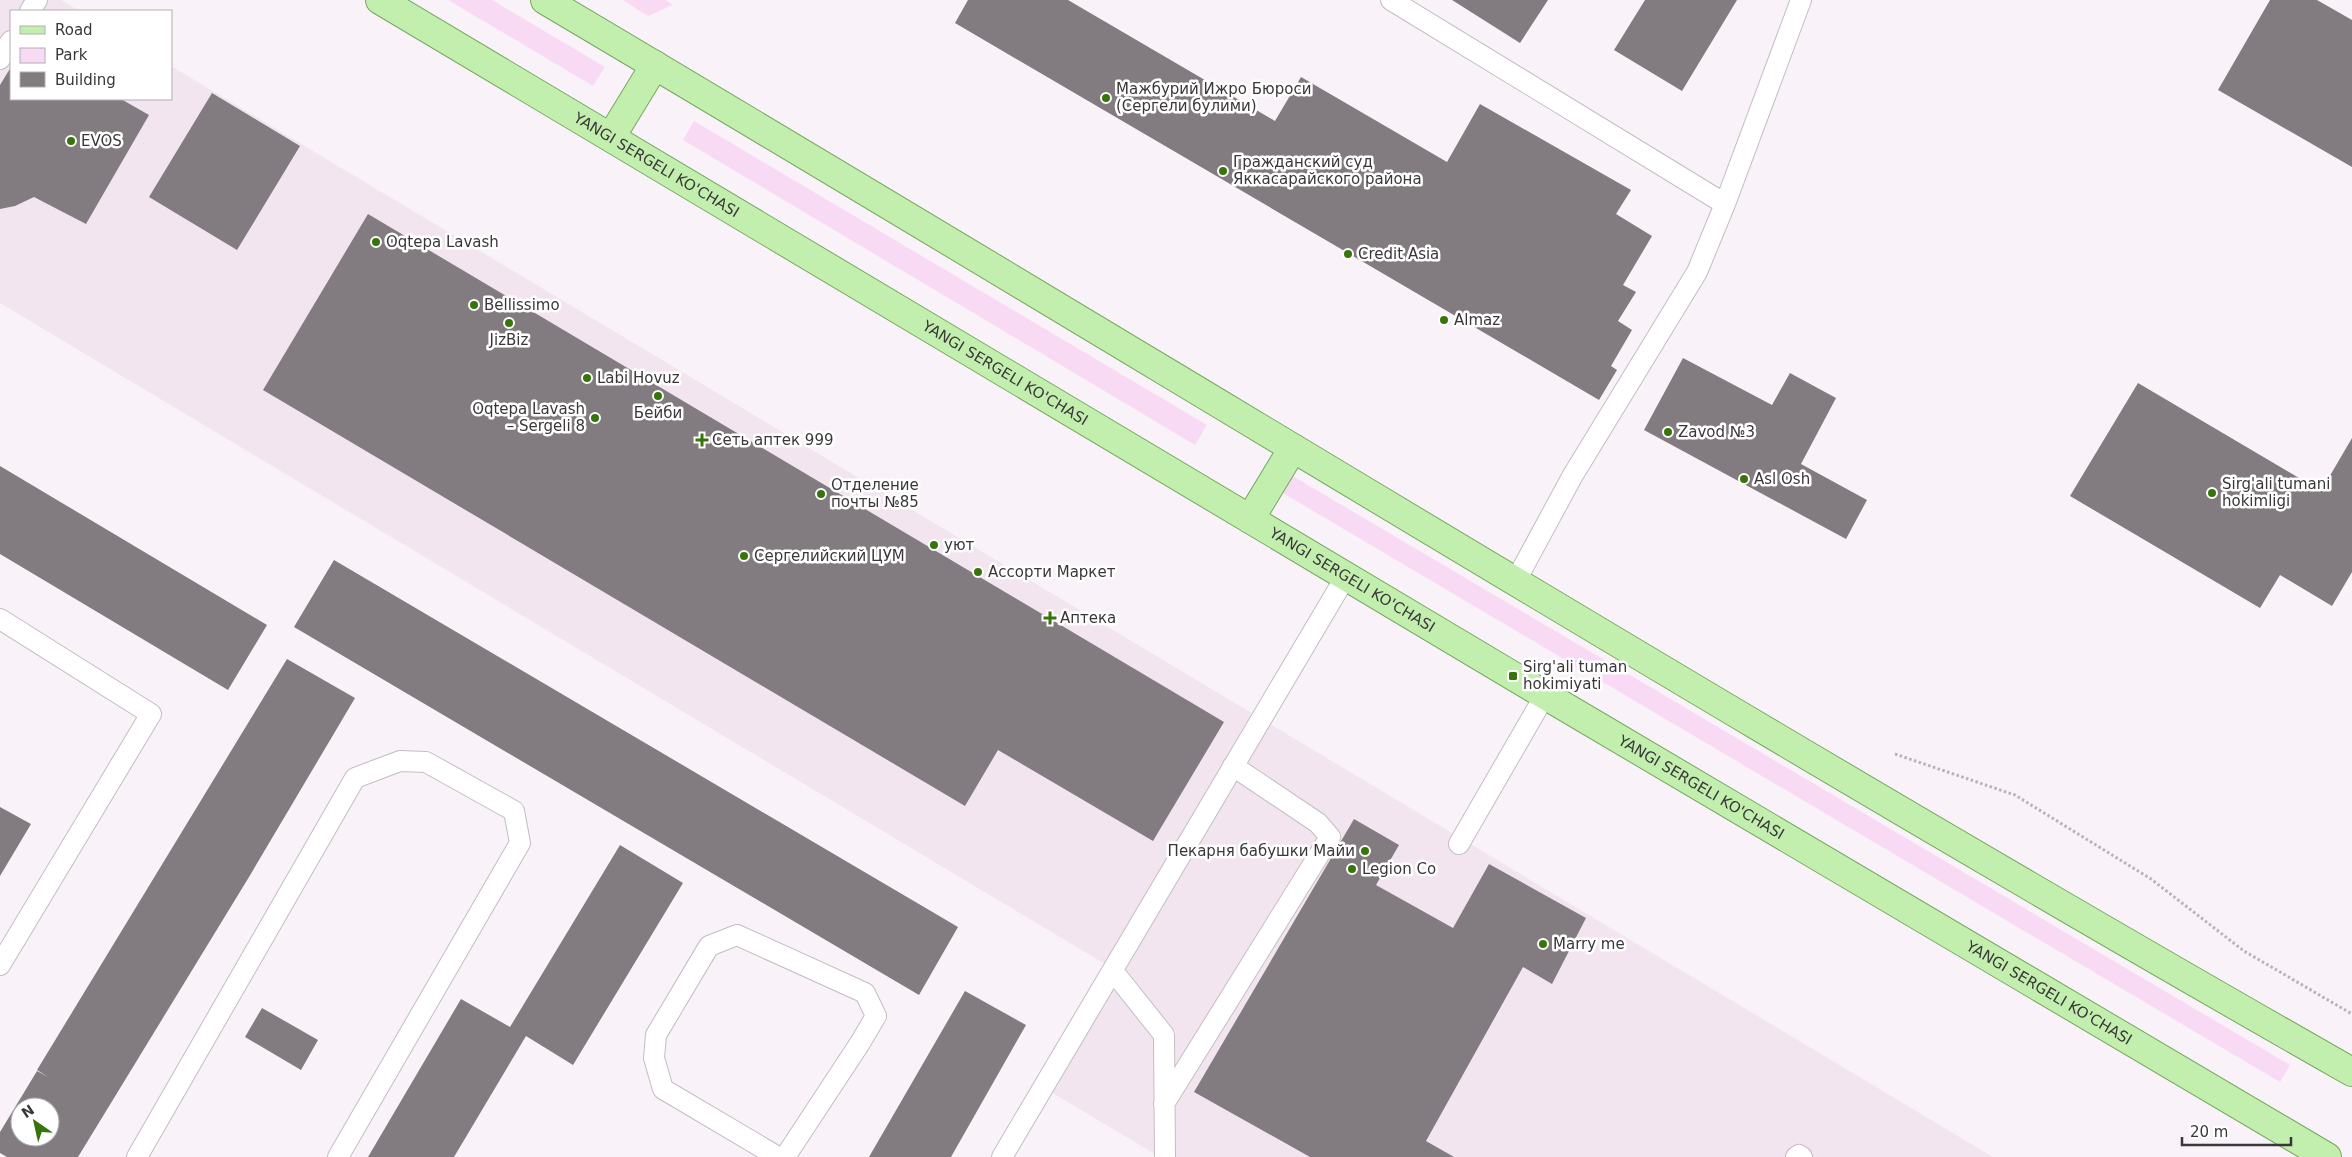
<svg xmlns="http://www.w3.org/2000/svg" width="2352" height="1157" font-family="'DejaVu Sans',sans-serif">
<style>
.built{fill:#f2e5f0}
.green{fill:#f9daf5}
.building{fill:#827c81;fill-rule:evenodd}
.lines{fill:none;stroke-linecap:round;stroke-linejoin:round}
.lane-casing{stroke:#c3bdc2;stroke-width:22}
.primary-casing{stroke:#78a762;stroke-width:30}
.path{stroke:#b8b3b7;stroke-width:3;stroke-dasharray:2.5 2.5;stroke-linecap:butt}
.lane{stroke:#fff;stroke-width:20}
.primary{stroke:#c2efae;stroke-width:28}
.poi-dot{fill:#37740c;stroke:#fff;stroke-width:2}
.labels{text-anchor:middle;stroke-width:5;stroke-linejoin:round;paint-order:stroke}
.poi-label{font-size:15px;fill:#3a3739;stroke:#fff;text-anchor:start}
.street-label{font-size:15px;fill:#3a3739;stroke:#fff}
</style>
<rect width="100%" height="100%" fill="#f9f2f8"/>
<path class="built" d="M 0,0 L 61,0 L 79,11 L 11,11 L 11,99 L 171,99 L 171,66 L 1993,1157 L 1160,1157 L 1049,1091 L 1120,973 L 0,303 Z"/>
<path class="green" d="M 448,0 L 492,0 L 605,67 L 593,86 Z
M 623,0 L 666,0 L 673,5 L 648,16 Z
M 694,121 L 1207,425 L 1195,445 L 683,140 Z
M 1291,475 L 2290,1065 L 2280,1082 L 1281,492 Z"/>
<path class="building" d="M 968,0 L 1068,0 L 1275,121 L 1301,77 L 1447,162 L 1480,104 L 1631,190 L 1616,214 L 1652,236 L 1623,285 L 1636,292 L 1618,321 L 1632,330 L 1611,366 L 1617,370 L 1599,400 L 955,23 Z
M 1452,0 L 1548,0 L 1520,43 Z
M 1645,0 L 1737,0 L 1682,91 L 1614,50 Z
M 2270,0 L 2317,0 L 2352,20 L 2352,167 L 2218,90 Z
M 11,67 L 11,99 L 121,99 L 149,115 L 86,224 L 34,197 L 15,206 L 0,209 L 0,85 Z
M 212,93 L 300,146 L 237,250 L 149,197 Z
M 368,214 L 1224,722 L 1153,841 L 998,750 L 965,806 L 263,390 Z
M 1683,358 L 1772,405 L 1790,373 L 1836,398 L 1801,464 L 1867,500 L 1846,539 L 1644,430 Z
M 2138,383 L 2321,491 L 2352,438 L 2352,572 L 2332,606 L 2280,575 L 2260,608 L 2070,496 Z
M 0,466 L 267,625 L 228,690 L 0,554 Z
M 334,560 L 958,927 L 919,995 L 294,627 Z
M 287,659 L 355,698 L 249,877 L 78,1157 L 7,1157 L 0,1153 L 0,1132 L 37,1071 L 48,1077 L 37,1070 ZM 20,1107 L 50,1107 L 50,1137 L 20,1137 Z
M 0,807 L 31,824 L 0,876 Z
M 1354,819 L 1399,845 L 1376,885 L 1453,928 L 1489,864 L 1586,918 L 1552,984 L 1523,967 L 1426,1141 L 1454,1157 L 1310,1157 L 1194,1092 Z
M 620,845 L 683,883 L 573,1065 L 526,1036 L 454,1157 L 368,1157 L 461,999 L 510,1027 Z
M 965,991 L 1026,1025 L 951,1157 L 869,1157 Z
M 262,1008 L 318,1040 L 301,1070 L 245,1037 Z"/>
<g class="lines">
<g class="lane-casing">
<path id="lane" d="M 1391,0 L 1725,204
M 30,11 L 37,0
M 0,59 L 11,41
M 1515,582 L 1573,475 L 1697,272 L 1725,204 L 1801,0
M 0,619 L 151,714 L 0,965
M 1459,844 L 1545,695
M 1113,971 L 1164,1035 L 1165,1157
M 1164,1104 L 1330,837 L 1318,823 L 1233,766
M 137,1157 L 355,778 L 400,761 L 426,762 L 514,811 L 520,843 L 338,1157
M 778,1157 L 663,1089 L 654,1058 L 656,1035 L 709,946 L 737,935 L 865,993 L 876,1016 L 860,1043 L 785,1157
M 1002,1157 L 1346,576
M 1796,1157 L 1799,1155 L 1802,1157"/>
</g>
<g class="primary-casing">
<g id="primary">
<path id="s1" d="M 380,0 L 1545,695 L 2327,1157"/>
<path d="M 545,0 C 1148,357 1743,726 2352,1072"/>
<path d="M 611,137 L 655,65"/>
<path d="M 1250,519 L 1293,448"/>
</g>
</g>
<path class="path" d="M 1895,754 L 2015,795 L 2151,879 L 2244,951 L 2352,1014"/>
<use href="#lane" class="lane"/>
<use href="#primary" class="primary"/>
</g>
<g class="poi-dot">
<circle cx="1106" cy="98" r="5"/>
<circle cx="71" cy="141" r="5"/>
<circle cx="1223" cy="171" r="5"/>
<circle cx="376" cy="242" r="5"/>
<circle cx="1348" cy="254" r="5"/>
<circle cx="474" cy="305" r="5"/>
<circle cx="1444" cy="320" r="5"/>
<circle cx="509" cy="323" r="5"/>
<circle cx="587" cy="378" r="5"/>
<circle cx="658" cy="396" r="5"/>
<circle cx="595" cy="418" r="5"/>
<circle cx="1668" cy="432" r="5"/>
<path d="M699.5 432.5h5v5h5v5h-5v5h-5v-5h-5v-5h5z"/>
<circle cx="1744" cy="479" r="5"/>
<circle cx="2212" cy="493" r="5"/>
<circle cx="821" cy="494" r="5"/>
<circle cx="934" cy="545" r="5"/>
<circle cx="744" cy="556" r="5"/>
<circle cx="978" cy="572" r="5"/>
<path d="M1047.5 610.5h5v5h5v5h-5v5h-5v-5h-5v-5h5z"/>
<rect x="1508" y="671" width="10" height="10" rx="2.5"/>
<circle cx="1365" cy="851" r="5"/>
<circle cx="1352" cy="869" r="5"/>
<circle cx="1543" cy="944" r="5"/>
</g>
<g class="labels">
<g class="poi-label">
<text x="1116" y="94">Мажбурий Ижро Бюроси<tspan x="1116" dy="17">(Сергели булими)</tspan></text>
<text x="81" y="146">EVOS</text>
<text x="1233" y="167">Гражданский суд<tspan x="1233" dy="17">Яккасарайского района</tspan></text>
<text x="386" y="247">Oqtepa Lavash</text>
<text x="1358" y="259">Credit Asia</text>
<text x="484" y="310">Bellissimo</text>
<text x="1454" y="325">Almaz</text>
<text x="509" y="345" text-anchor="middle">JizBiz</text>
<text x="597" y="383">Labi Hovuz</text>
<text x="585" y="414" text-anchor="end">Oqtepa Lavash<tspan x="585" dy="17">– Sergeli 8</tspan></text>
<text x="658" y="418" text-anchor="middle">Бейби</text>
<text x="1678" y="437">Zavod №3</text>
<text x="712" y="445">Сеть аптек 999</text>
<text x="1754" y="484">Asl Osh</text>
<text x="2222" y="489">Sirg'ali tumani<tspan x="2222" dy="17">hokimligi</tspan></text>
<text x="831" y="490">Отделение<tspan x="831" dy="17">почты №85</tspan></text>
<text x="944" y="550">уют</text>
<text x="754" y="561">Сергелийский ЦУМ</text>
<text x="988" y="577">Ассорти Маркет</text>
<text x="1060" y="623">Аптека</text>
<text x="1523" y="672">Sirg'ali tuman<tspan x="1523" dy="17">hokimiyati</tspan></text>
<text x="1355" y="856" text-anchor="end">Пекарня бабушки Майи</text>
<text x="1362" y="874">Legion Co</text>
<text x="1553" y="949">Marry me</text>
</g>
<g class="street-label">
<text dy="5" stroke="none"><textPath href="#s1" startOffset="322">YANGI SERGELI KO'CHASI</textPath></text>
<text dy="5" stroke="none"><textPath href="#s1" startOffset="728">YANGI SERGELI KO'CHASI</textPath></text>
<text dy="5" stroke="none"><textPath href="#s1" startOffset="1132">YANGI SERGELI KO'CHASI</textPath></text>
<text dy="5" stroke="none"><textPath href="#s1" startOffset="1538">YANGI SERGELI KO'CHASI</textPath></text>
<text dy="5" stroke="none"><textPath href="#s1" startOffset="1942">YANGI SERGELI KO'CHASI</textPath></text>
</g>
</g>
<rect x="10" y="10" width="162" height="90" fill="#ffffff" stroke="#b0afb0"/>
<rect x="20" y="26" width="25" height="8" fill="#c2efae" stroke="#b0afb0"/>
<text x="55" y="35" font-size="15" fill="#3a3739">Road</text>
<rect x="20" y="48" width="25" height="15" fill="#f9daf5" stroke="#b0afb0"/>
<text x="55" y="60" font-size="15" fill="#3a3739">Park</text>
<rect x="20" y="72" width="25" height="15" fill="#827c81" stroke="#b0afb0"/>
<text x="55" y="85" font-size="15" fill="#3a3739">Building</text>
<g transform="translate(35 1122) rotate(326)"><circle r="24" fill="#ffffff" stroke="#b0afb0"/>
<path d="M0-4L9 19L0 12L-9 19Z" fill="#37740c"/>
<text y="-8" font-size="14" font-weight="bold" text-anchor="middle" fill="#3a3739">N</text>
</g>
<path d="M2182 1137v8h109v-8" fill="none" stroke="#3a3739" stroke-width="2.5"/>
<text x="2190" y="1137" font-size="15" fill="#3a3739" stroke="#ffffff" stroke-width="4" paint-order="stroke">20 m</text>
</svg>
